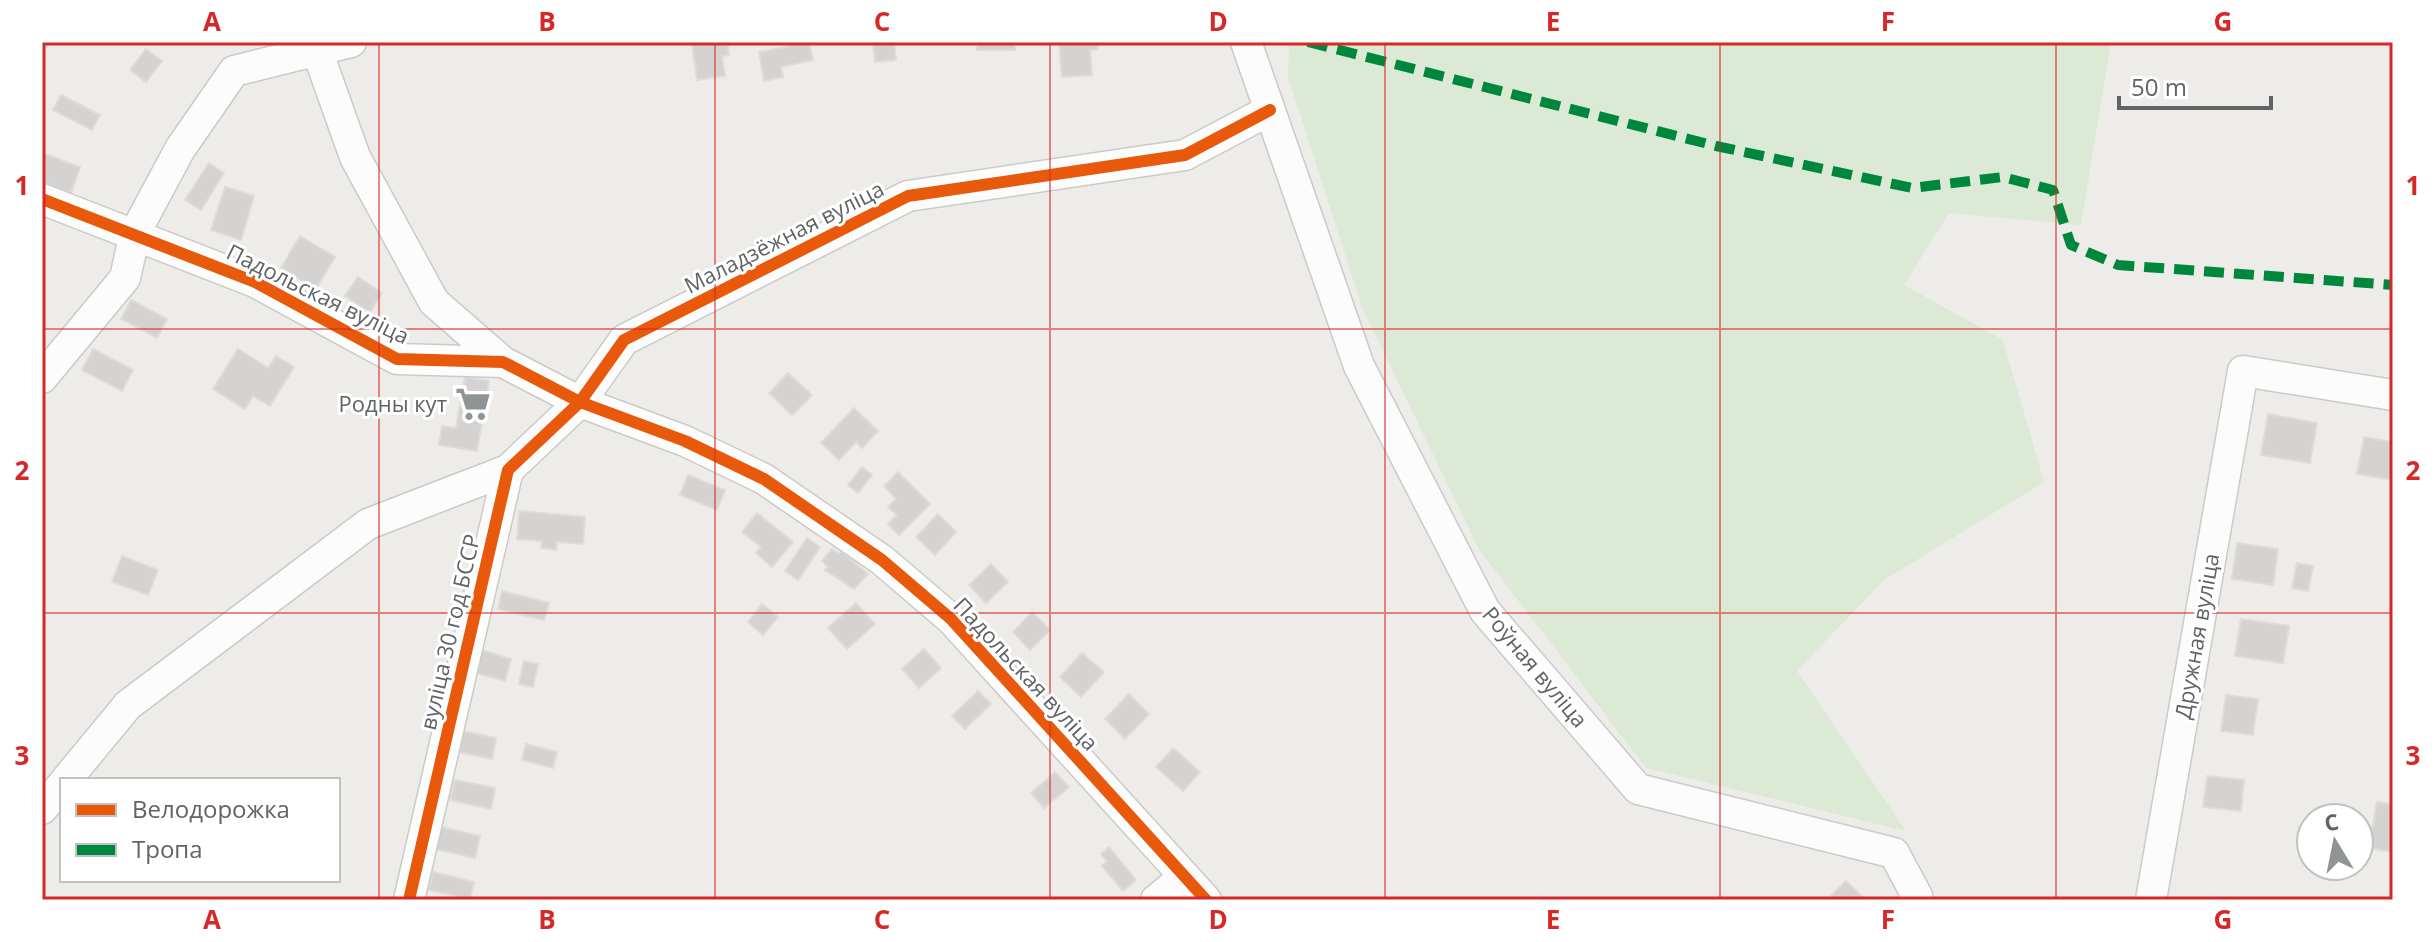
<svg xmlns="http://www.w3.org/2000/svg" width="2435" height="942" font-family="'Open Sans',sans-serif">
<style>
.green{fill:#dbe9d5}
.building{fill:#d5d3d2;stroke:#dedbd8;stroke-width:2}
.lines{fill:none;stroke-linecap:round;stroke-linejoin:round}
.minor-casing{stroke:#cacaca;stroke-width:33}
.minor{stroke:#fcfcfc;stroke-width:30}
.quiet{stroke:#00873e;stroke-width:10;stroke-dasharray:20 10;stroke-linecap:butt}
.cycleway-casing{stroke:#fff;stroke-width:17}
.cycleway{stroke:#e8590c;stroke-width:12}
.grid{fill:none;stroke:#d62828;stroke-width:2;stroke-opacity:0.55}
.labels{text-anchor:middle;stroke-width:6;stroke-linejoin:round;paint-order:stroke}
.street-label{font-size:22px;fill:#5f6467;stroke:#fff}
.poi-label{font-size:22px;fill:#5f6467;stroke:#fff;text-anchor:end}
.neatline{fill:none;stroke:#d62828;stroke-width:3}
.grid-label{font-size:26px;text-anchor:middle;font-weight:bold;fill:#d62828}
</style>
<rect width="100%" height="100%" fill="#eeece9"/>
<path class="green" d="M 1289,42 L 2111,42 L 2081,225 L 1949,213 L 1904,285 L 2003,340 L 2044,482 L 1884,580 L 1797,671 L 1906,831 L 1646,768 L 1479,549 L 1363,310 L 1288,77 Z"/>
<path class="building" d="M 727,42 L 729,55 L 722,56 L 725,76 L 697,80 L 692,43 Z
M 809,42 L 813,60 L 781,67 L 783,77 L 764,81 L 759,52 Z
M 873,42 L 894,42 L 896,60 L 875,62 Z
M 976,42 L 1015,42 L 1015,50 L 977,50 Z
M 1059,42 L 1097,42 L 1098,49 L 1090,50 L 1092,75 L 1062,77 Z
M 146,49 L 162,61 L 146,82 L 130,70 Z
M 61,95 L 100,115 L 92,130 L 53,110 Z
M 42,153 L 80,167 L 71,193 L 42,182 Z
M 209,163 L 224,173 L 201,210 L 185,200 Z
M 225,187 L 254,196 L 241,240 L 211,230 Z
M 300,236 L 335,257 L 316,289 L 281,268 Z
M 358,277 L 382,293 L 370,312 L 345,296 Z
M 131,300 L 167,319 L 157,338 L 121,319 Z
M 93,349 L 133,370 L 122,391 L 82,370 Z
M 238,349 L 268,368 L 276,356 L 294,367 L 270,406 L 253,396 L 245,409 L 213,389 Z
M 788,373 L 812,395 L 792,415 L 769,393 Z
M 465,377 L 489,381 L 477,451 L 439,445 L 442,426 L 456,428 Z
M 854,408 L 878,431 L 862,448 L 856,442 L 839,460 L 821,443 Z
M 2268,414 L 2317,423 L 2310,463 L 2261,455 Z
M 2364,437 L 2393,442 L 2393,480 L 2357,474 Z
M 862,467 L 872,475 L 858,493 L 848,485 Z
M 898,472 L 930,504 L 899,535 L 888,524 L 897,515 L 888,507 L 896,499 L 884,486 Z
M 688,475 L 725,490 L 717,510 L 680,495 Z
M 519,511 L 585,517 L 583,544 L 557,542 L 556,550 L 541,548 L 542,541 L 517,539 Z
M 757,513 L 793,542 L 772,567 L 756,553 L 761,547 L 742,532 Z
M 938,514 L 956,532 L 935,555 L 916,537 Z
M 807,538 L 820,547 L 798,580 L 785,571 Z
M 2237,543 L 2278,549 L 2273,585 L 2232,579 Z
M 832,549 L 838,554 L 841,551 L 868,574 L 854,589 L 825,570 L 828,567 L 822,561 Z
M 122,556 L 158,570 L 148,595 L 112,582 Z
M 2297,563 L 2313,566 L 2308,591 L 2292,588 Z
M 991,564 L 1008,582 L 986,603 L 969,585 Z
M 502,591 L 549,603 L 544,620 L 498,609 Z
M 856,603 L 875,624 L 847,649 L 828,628 Z
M 762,604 L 778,617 L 763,635 L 748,622 Z
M 1032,612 L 1050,630 L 1030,650 L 1013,632 Z
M 2241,619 L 2289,626 L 2283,663 L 2235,656 Z
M 924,649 L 941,668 L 919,688 L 902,669 Z
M 482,650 L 511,659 L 505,681 L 476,673 Z
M 1082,653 L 1104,672 L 1081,697 L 1060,677 Z
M 524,661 L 538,664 L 533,687 L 519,684 Z
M 978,691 L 991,704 L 965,729 L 952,716 Z
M 1129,694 L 1149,714 L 1125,739 L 1105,719 Z
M 2226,695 L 2258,699 L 2253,735 L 2221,731 Z
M 463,731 L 496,738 L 492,759 L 458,752 Z
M 526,744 L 557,752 L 553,768 L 522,760 Z
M 1173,748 L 1200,772 L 1183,791 L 1156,767 Z
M 1055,772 L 1069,787 L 1044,808 L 1031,793 Z
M 2207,776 L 2244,780 L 2241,811 L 2203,807 Z
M 455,780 L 495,788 L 491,809 L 450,800 Z
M 2377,802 L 2393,804 L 2393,852 L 2369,848 Z
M 441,827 L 480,836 L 475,858 L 435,849 Z
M 1109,847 L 1136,880 L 1123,891 L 1102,866 L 1107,862 L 1101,854 Z
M 433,872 L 474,882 L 470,899 L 429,890 Z
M 1846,881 L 1866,900 L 1827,900 Z"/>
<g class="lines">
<g class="minor-casing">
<path id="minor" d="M 314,42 L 355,157 L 434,302 L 503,362
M 1246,42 L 1359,366 L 1485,611 L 1638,789 L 1894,853 L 1917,896 L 1914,900
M 42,199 L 255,282 L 397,359 L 503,362 L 580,402 L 685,441 L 764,479 L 882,560 L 951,619 L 1206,900
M 42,378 L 125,278 L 135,233 L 180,149 L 234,71 L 351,42
M 66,780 L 128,705 L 368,524 L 508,470
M 42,809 L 62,785
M 409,900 L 508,470 L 580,402 L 624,340 L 908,196 L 1185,155 L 1270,110
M 1156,900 L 1184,877
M 2151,900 L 2243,371 L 2393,395"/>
</g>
<use href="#minor" class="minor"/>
<path class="quiet" d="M 1308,42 L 1716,146 L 1912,188 L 2003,177 L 2053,190 L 2071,245 L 2118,265 L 2393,285"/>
<g class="cycleway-casing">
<path id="cycleway" d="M 42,199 L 255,282 L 397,359 L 503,362 L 580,402 L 685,441 L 764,479 L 882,560 L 951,619 L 1206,900
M 409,900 L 508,470 L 580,402 L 624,340 L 908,196 L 1185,155 L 1270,110"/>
</g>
<use href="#cycleway" class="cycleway"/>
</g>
<path class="grid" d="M 379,42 L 379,900M 715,42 L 715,900M 1050,42 L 1050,900M 1385,42 L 1385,900M 1720,42 L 1720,900M 2056,42 L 2056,900M 42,329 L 2393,329M 42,613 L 2393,613"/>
<defs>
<g id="supermarket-bare" transform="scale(2.76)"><path d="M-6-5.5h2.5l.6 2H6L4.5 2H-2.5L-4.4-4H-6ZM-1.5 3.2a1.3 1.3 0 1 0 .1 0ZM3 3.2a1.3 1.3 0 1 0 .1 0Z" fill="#919494" stroke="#fff" stroke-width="2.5" paint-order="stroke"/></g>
</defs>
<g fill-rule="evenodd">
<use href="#supermarket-bare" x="473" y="404"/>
</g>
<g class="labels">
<g class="street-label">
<text transform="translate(784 237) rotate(-27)" y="8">Маладзёжная вуліца</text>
<text transform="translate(318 294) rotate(26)" y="8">Падольская вуліца</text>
<text transform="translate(450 632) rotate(-77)" y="8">вуліца 30 год БССР</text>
<text transform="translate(2197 636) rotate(-80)" y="8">Дружная вуліца</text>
<text transform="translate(1535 667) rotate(50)" y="8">Роўная вуліца</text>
<text transform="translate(1026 674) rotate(47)" y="8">Падольская вуліца</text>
</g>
<g class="poi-label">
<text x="447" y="412">Родны кут</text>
</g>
</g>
<rect width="2435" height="942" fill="none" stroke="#ffffff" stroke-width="88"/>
<rect x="60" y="778" width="280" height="104" fill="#ffffff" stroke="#bfc1c2" stroke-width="2"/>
<rect x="76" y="804" width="40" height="12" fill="#e8590c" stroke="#bfc1c2" stroke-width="2"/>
<text x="132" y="818" font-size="24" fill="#5f6467">Велодорожка</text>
<rect x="76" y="844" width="40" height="12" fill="#00873e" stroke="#bfc1c2" stroke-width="2"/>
<text x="132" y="858" font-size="24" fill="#5f6467">Тропа</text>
<g transform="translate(2335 842) rotate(350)"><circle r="38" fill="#ffffff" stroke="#bfc1c2" stroke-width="2"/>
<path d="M0-6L14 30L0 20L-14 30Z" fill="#919494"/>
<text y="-12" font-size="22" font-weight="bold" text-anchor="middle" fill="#5f6467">С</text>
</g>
<path d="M2119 96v12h152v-12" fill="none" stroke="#5f6467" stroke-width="4"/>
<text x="2131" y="96" font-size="24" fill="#5f6467" stroke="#ffffff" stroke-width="6" paint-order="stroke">50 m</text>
<rect x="44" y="44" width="2347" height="854" class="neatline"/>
<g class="grid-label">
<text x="212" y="31">A</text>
<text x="547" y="31">B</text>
<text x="882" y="31">C</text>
<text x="1218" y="31">D</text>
<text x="1553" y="31">E</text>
<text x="1888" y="31">F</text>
<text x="2223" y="31">G</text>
<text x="22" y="195">1</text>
<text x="2413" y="195">1</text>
<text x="22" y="480">2</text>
<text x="2413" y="480">2</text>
<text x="22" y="765">3</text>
<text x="2413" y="765">3</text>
<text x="212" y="929">A</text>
<text x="547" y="929">B</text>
<text x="882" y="929">C</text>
<text x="1218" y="929">D</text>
<text x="1553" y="929">E</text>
<text x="1888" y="929">F</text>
<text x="2223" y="929">G</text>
</g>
</svg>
